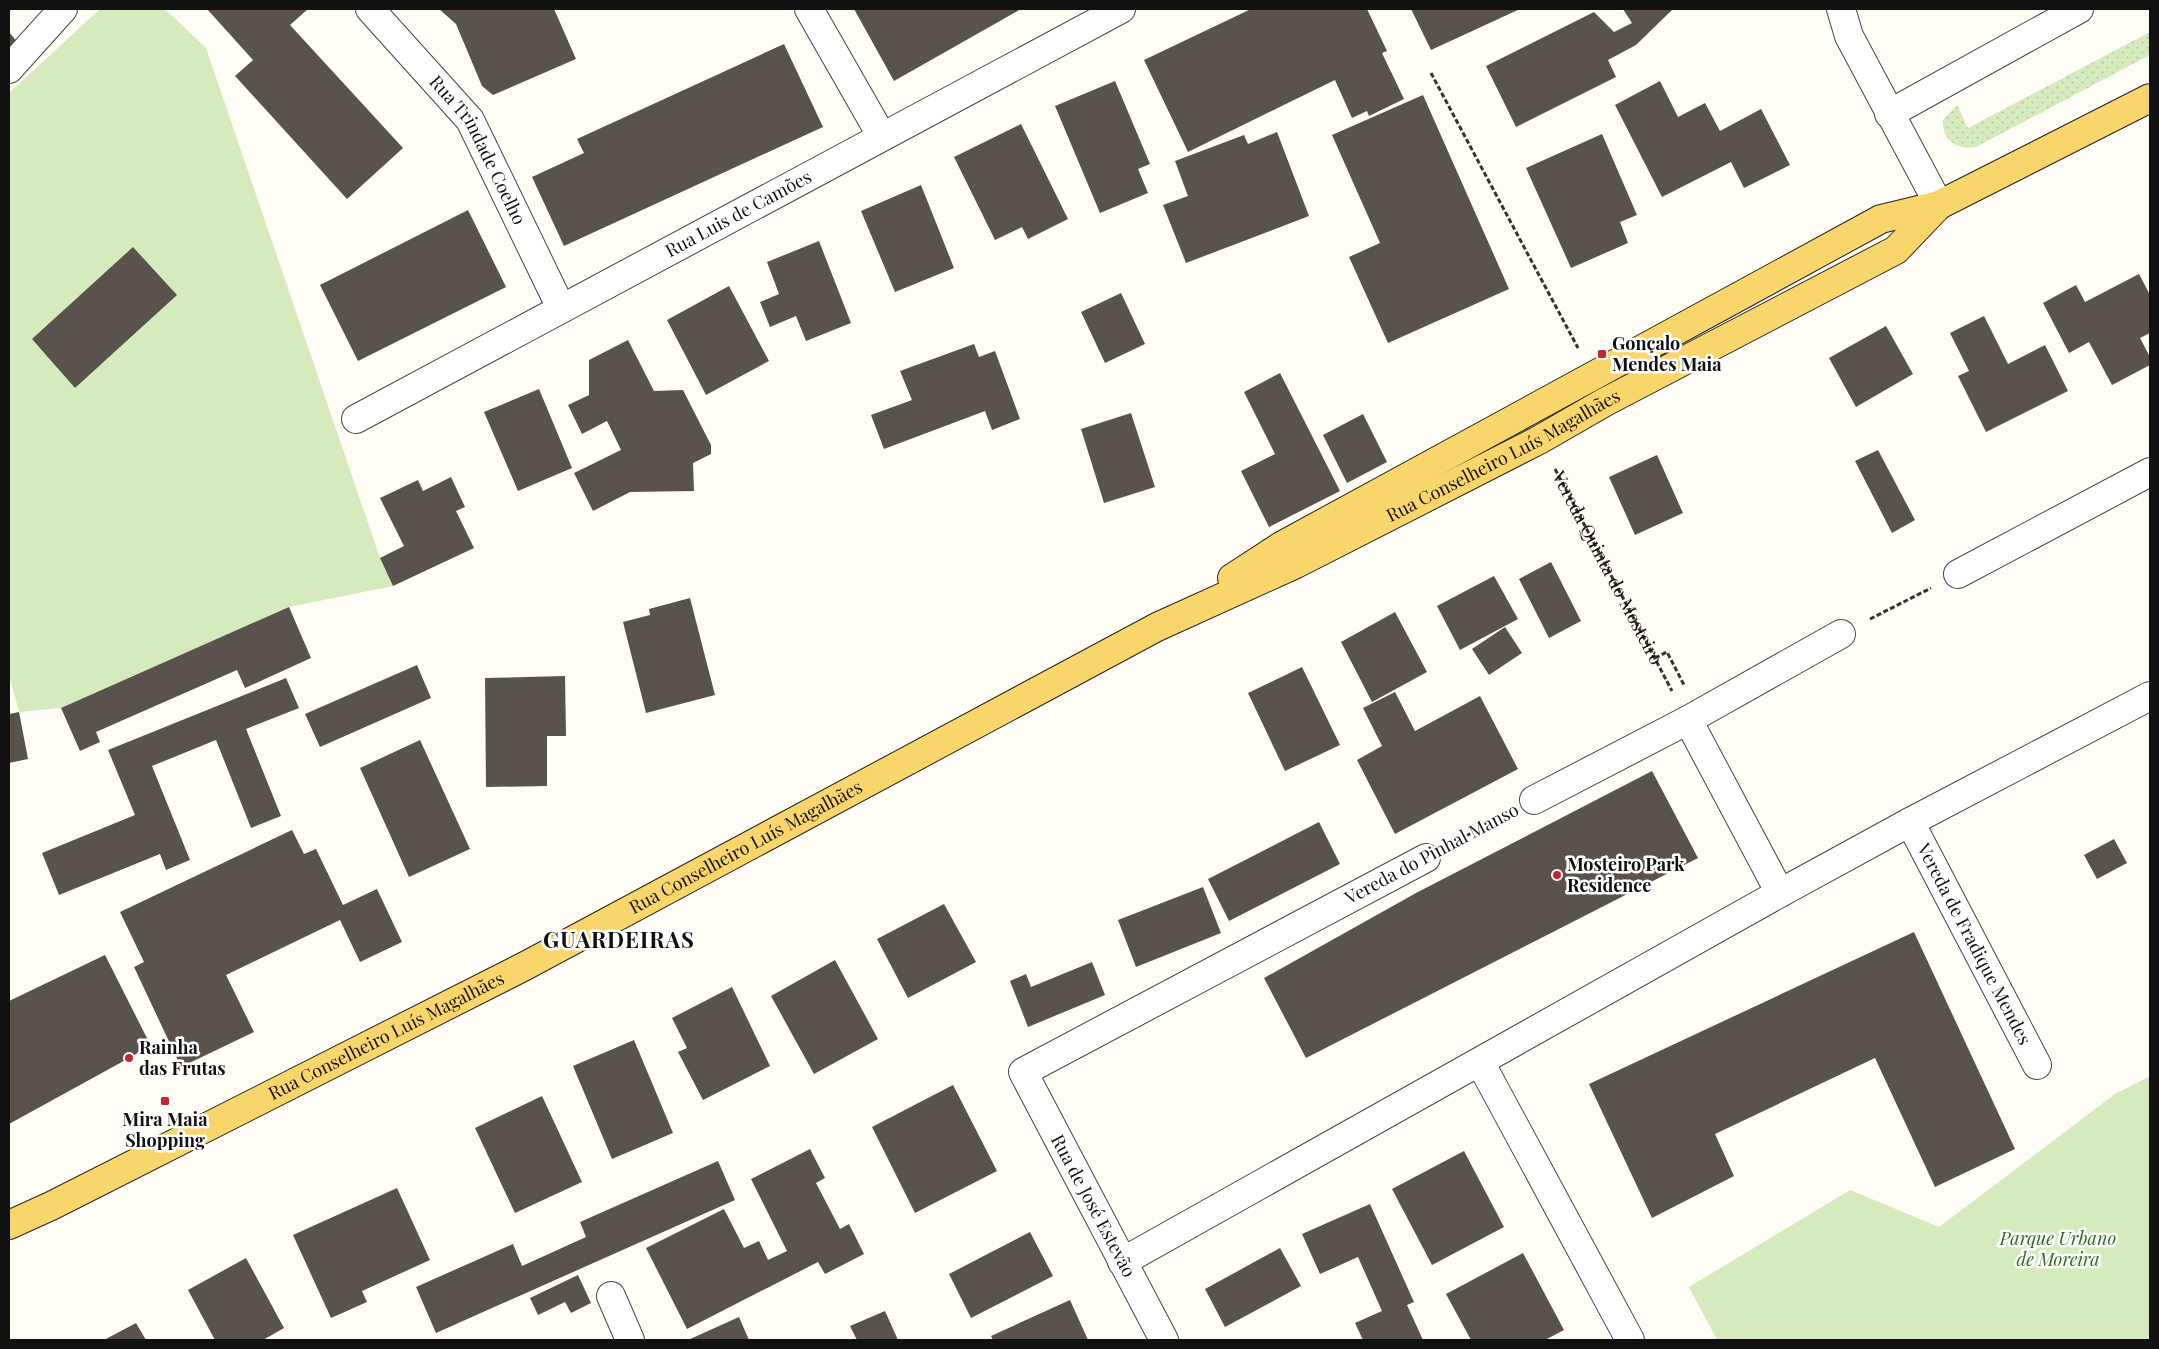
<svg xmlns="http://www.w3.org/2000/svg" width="2159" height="1349" font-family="'Playfair Display',serif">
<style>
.grass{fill:#d5ebbd}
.garden{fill:url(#garden-dots)}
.building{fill:#5a524d}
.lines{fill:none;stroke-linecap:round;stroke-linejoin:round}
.minor-casing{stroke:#444;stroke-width:30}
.major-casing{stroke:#222;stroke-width:30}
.path{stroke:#333;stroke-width:3;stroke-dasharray:5 2.5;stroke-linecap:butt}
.minor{stroke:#fff;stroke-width:28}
.major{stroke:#f9d66b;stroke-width:28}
.poi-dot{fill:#c4262e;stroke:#fff;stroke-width:2}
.labels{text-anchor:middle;stroke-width:5;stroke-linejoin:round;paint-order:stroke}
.street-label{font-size:18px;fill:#111;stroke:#fff}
.poi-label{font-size:18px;font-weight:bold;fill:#111;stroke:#fff;text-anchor:start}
.park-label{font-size:18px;font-style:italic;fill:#2f6b1f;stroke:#fff}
.district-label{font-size:22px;font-weight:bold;letter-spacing:1px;fill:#111;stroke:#fff}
</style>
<defs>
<pattern id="garden-dots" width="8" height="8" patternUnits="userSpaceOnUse" patternTransform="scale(1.25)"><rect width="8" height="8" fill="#d5ebbd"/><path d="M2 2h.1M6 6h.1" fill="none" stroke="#b6c8a1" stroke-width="1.8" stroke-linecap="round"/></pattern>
</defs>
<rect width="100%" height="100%" fill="#fffdf5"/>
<path class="grass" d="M 100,9 L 165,9 L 206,48 L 380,558 L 393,586 L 289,607 L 61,708 L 19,712 L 9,675 L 9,93 Z
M 2150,1076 L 2150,1340 L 1717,1340 L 1689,1287 L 1850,1190 L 1939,1227 L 2115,1094 Z"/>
<path class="garden" d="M 2150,32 L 2150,55 L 1976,147 C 1957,150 1942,141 1943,120 L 1957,105 L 1968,128 Z"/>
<path class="building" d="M 207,9 L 308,9 L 290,25 L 403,148 L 347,199 L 235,76 L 253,60 Z
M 439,9 L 554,9 L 576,59 L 493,95 L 482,86 L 456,24 Z
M 854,9 L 1021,9 L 894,81 Z
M 1251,9 L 1367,9 L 1387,51 L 1382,53 L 1404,99 L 1369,116 L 1367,111 L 1352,118 L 1335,80 L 1188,152 L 1144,60 Z
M 1411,9 L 1520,9 L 1431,50 Z
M 1623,9 L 1673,9 L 1636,45 L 1608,60 L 1616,77 L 1516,127 L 1486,66 L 1594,12 L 1614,32 L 1632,23 Z
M 9,32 L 19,44 L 9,53 Z
M 784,44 L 823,127 L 564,246 L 532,177 L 584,153 L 577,139 Z
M 1115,81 L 1150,164 L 1138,169 L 1148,193 L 1100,213 L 1055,106 Z
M 1660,81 L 1678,117 L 1705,103 L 1720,131 L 1761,109 L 1790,165 L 1744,188 L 1731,162 L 1662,197 L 1615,105 Z
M 1423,95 L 1509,289 L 1388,343 L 1349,257 L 1380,243 L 1332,135 Z
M 1021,124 L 1068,219 L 1028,239 L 1022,227 L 995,240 L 954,157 Z
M 1277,132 L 1309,216 L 1186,263 L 1163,205 L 1188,196 L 1175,161 L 1244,135 L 1248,144 Z
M 1602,134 L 1637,215 L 1620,222 L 1628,243 L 1571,268 L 1526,168 Z
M 921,185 L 954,268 L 895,292 L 861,211 Z
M 468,210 L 506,287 L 358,361 L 320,285 Z
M 819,241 L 851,323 L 806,341 L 796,316 L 770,327 L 760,302 L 779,294 L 767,262 Z
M 133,247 L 177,295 L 75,388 L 32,339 Z
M 2139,274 L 2150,295 L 2150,333 L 2140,338 L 2150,357 L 2150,365 L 2112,385 L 2089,342 L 2069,353 L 2043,303 L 2076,285 L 2085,302 Z
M 729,286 L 769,361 L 706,395 L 667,320 Z
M 1121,293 L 1145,344 L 1105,363 L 1081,312 Z
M 1984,316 L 2008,364 L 2045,345 L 2068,391 L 1986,432 L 1958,376 L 1969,371 L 1950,333 Z
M 1886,326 L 1913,374 L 1856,407 L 1829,358 Z
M 628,340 L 654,391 L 683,390 L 711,445 L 711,454 L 693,463 L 694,491 L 630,492 L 593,511 L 574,473 L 621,450 L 607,421 L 582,434 L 568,405 L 589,395 L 589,360 Z
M 974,344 L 979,357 L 995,351 L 1020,419 L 992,430 L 985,411 L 884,449 L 871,415 L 912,400 L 900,371 Z
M 1280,373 L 1340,491 L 1269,527 L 1241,471 L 1275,454 L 1244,392 Z
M 539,389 L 572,468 L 518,491 L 484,412 Z
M 1131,413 L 1155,487 L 1104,503 L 1081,429 Z
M 1363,414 L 1387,462 L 1347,483 L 1323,435 Z
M 1878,450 L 1915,520 L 1892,533 L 1855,461 Z
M 1657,455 L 1683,513 L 1635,535 L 1609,477 Z
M 451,477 L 465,507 L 456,511 L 474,548 L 393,586 L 380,558 L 404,546 L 380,498 L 418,480 L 423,491 Z
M 1551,562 L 1581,621 L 1549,638 L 1519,579 Z
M 1494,576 L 1518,619 L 1460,650 L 1437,606 Z
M 690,598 L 715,695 L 646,713 L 623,622 L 650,615 L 649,609 Z
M 289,607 L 311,658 L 245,688 L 237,670 L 96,732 L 100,742 L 80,751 L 61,708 Z
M 1395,612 L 1427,672 L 1372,702 L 1341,642 Z
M 1505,627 L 1522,653 L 1489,675 L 1472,649 Z
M 417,665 L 431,698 L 320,747 L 305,714 Z
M 1302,667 L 1340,745 L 1285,771 L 1248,693 Z
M 565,676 L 566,736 L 547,736 L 547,786 L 486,787 L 485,678 Z
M 286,678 L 299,708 L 246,729 L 281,816 L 251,828 L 216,740 L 152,766 L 190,860 L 166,870 L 160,854 L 59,895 L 42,853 L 135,815 L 108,750 Z
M 1395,692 L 1415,731 L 1480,696 L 1518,769 L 1395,834 L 1357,760 L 1382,746 L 1363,708 Z
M 19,712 L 28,759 L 9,763 L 9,714 Z
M 420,740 L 470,849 L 409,877 L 360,768 Z
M 1652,771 L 1698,858 L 1306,1058 L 1264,978 L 1416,893 Z
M 1319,822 L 1340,864 L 1229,921 L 1208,879 Z
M 292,830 L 304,854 L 316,849 L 343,905 L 377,889 L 402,942 L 360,962 L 340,920 L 226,975 L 254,1032 L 181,1067 L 134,967 L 144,962 L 120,912 Z
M 2114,839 L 2127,863 L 2097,879 L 2084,855 Z
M 1203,887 L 1221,933 L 1136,967 L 1118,920 Z
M 944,904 L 976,962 L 908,998 L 877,939 Z
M 1914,932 L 2015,1149 L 1935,1187 L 1875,1058 L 1715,1134 L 1734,1176 L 1652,1218 L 1589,1084 Z
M 105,955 L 151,1046 L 9,1124 L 9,1001 Z
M 835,960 L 878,1039 L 814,1074 L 771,996 Z
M 1092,962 L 1105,995 L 1028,1027 L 1010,981 L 1026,974 L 1031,987 Z
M 732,987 L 770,1066 L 703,1100 L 678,1052 L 687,1048 L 672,1018 Z
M 634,1040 L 673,1133 L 612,1159 L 573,1066 Z
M 953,1085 L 997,1171 L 915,1213 L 872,1127 Z
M 542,1096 L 582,1182 L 515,1213 L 475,1128 Z
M 810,1149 L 825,1178 L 816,1183 L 840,1229 L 849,1224 L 864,1254 L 825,1274 L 818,1262 L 687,1329 L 646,1248 L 724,1209 L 744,1248 L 759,1241 L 768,1260 L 787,1251 L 751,1179 Z
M 1464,1151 L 1504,1227 L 1432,1265 L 1392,1189 Z
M 718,1161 L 735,1200 L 436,1333 L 416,1287 L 513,1244 L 522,1266 L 586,1237 L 580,1222 Z
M 397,1188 L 430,1260 L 362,1291 L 367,1302 L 331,1318 L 293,1235 Z
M 1370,1204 L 1414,1302 L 1407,1305 L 1423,1340 L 1363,1340 L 1355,1323 L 1382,1311 L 1358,1257 L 1320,1274 L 1302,1234 Z
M 1030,1232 L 1053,1276 L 971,1318 L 949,1274 Z
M 1280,1248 L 1301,1286 L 1225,1327 L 1205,1289 Z
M 1523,1253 L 1564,1330 L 1545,1340 L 1471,1340 L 1446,1294 Z
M 246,1258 L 284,1328 L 263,1340 L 215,1340 L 188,1290 Z
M 578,1275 L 591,1303 L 571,1313 L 565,1302 L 538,1315 L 530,1298 Z
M 1070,1300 L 1088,1340 L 993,1340 L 991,1336 Z
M 885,1311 L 898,1340 L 857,1340 L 850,1326 Z
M 739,1317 L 749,1340 L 688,1340 Z
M 136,1323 L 146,1340 L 104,1340 Z"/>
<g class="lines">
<g class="minor-casing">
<g id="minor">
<path id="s2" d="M 370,9 L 470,120 L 561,308"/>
<path d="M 809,9 L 881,135"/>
<path d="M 1841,9 L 1849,36 L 1939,205"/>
<path d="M 9,69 L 63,9"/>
<path d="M 1889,114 L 2079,9"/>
<path id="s3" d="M 356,419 L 1121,9"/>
<path d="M 1958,574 L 2150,472"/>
<path d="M 1688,720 L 1780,893"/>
<path d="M 1534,800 L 1688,720 L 1841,634"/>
<path id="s4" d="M 1910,822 L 2037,1065"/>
<path d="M 1480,1062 L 1630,1340"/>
<path d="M 1122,1262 L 1780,893 L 1910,822 L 2150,696"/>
<path d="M 611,1296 L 630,1340"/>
<path d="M 1164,1340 L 1023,1072 L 1426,858"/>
</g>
</g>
<g class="major-casing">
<g id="major">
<path d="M 1232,578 L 1281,546 L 1881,219 L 1939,205 L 2150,98"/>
<path id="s5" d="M 9,1225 L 51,1206 L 525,966 L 1157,627 L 1296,564 L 1539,440 L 1605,402 L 1896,250 L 1939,205"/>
</g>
</g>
<g class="path">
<path d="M 1431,73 L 1578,348"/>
<path id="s1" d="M 1555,469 L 1672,691"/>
<path d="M 1870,619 L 1931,588"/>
<path d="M 1655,658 L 1667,652 L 1684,685"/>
<path d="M 1453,843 L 1507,814"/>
</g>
<use href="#minor" class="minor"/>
<use href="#major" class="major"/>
</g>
<g class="poi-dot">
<rect x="1597" y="349" width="10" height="10" rx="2.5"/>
<circle cx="1557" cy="875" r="5"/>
<circle cx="129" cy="1058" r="5"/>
<rect x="160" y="1096" width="10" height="10" rx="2.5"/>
</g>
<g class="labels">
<g class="street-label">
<text dy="6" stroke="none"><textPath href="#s2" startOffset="179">Rua Trindade Coelho</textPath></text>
<text dy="6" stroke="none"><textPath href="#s3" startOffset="434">Rua Luis de Camões</textPath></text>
<text dy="6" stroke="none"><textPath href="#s5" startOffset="1681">Rua Conselheiro Luís Magalhães</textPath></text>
<text dy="6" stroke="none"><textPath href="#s1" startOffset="112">Vereda Quinta do Mosteiro</textPath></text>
<text dy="6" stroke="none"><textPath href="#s5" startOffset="828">Rua Conselheiro Luís Magalhães</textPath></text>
<text transform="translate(1432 854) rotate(-28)" y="6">Vereda do Pinhal Manso</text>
<text dy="6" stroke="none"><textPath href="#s4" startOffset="138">Vereda de Fradique Mendes</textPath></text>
<text dy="6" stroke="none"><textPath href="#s5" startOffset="422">Rua Conselheiro Luís Magalhães</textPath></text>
<text transform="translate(1093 1206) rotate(62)" y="6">Rua de José Estevão</text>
</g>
<g class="poi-label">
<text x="1612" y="350">Gonçalo<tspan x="1612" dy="21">Mendes Maia</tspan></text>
<text x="1567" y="871">Mosteiro Park<tspan x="1567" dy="21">Residence</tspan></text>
<text x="139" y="1054">Rainha<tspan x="139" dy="21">das Frutas</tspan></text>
<text x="165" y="1126" text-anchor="middle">Mira Maia<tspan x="165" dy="21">Shopping</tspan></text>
</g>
<g class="park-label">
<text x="2058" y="1245">Parque Urbano<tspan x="2058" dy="21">de Moreira</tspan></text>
</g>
<g class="district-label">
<text x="619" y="948">GUARDEIRAS</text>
</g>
</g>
<rect width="2159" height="1349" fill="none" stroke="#111111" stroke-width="20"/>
</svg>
